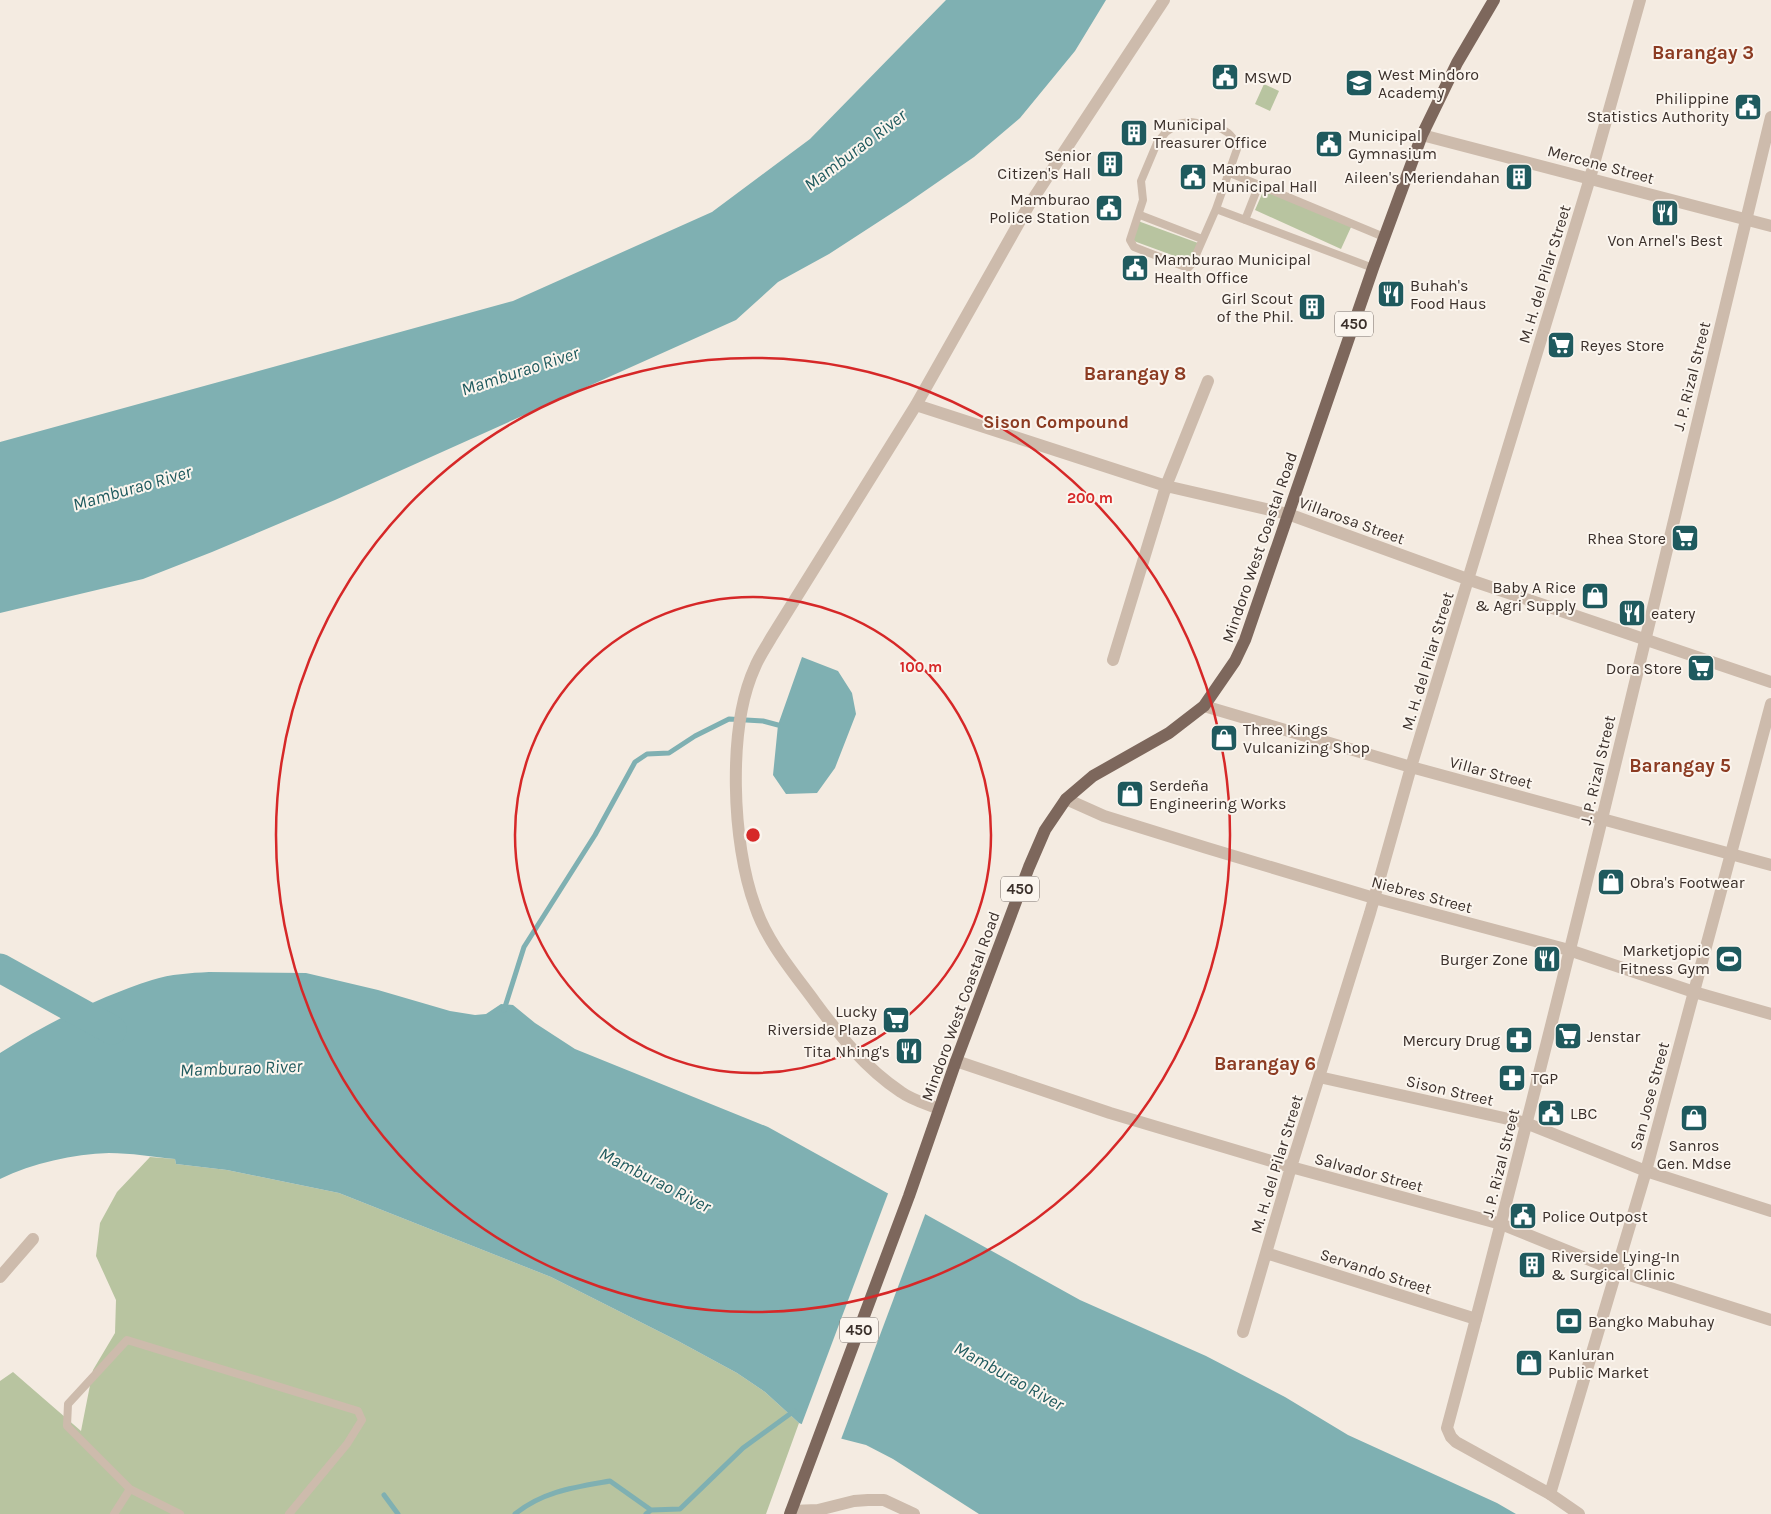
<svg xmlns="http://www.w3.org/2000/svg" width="1771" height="1514" font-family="Karla,sans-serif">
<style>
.green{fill:#b8c4a0}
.water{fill:#7fb0b2}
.pier{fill:#f4ebe1}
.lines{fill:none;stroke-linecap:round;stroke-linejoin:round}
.stream{stroke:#7fb0b2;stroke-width:5}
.river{stroke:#7fb0b2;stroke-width:29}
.service{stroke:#cdbbac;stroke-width:8}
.minor{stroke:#cdbbac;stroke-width:12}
.tertiary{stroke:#cdbbac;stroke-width:12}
.primary{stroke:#7d675c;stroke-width:12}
.ring{fill:none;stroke:#d62828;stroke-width:2.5}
.labels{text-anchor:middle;stroke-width:4;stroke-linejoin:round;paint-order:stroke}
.shield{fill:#fbf5ee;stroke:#756b66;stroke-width:1}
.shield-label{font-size:15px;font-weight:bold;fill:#3b302b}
.poi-label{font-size:16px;fill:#3b302b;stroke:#fbf5ee;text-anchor:start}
.street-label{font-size:16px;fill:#3b302b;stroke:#fbf5ee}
.water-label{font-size:18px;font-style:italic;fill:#1f5a5e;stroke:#fbf5ee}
.neighbourhood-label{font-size:18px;font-weight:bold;fill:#8c3b22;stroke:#fbf5ee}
.quarter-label{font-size:19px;font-weight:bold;fill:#8c3b22;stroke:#fbf5ee}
.centre{fill:#d62828;stroke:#fbf5ee;stroke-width:2.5}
.ring-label{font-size:15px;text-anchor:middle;font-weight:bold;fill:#d62828;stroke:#fbf5ee;stroke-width:4;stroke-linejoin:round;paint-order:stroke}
</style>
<rect width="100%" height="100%" fill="#f4ebe1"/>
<path class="green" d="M 1264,84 L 1279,91 L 1270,111 L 1255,104 Z
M 1265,187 L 1352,225 L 1341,249 L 1255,210 Z
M 1138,221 L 1198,243 L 1191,262 L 1131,240 Z
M 150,1157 L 175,1159 L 176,1164 L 227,1170 L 339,1193 L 551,1277 L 678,1341 L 737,1373 L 765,1392 L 799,1423 L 766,1514 L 0,1514 L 0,1381 L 13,1372 L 81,1431 L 93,1370 L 115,1333 L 116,1300 L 96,1256 L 100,1223 L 117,1192 Z"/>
<path class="water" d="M 946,0 L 1106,0 L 1075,51 L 1020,118 L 974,157 L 906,204 L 829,254 L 778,282 L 736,320 L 335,500 L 212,552 L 143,579 L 0,613 L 0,442 L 513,301 L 712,212 L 810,139 Z
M 802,657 L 838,671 L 852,693 L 856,714 L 835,768 L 817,793 L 786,794 L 773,775 L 778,725 Z
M 209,972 L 306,973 L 378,990 L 450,1011 L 475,1015 L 486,1014 L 501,1004 L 513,1005 L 535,1023 L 575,1049 L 768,1127 L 1080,1300 L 1206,1356 L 1285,1397 L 1348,1435 L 1497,1503 L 1516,1514 L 979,1514 L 893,1459 L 866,1445 L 831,1436 L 799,1423 L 765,1392 L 737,1373 L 678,1341 L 551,1277 L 339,1193 L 227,1170 L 176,1164 L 175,1159 C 153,1157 131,1153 109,1153 C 73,1154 33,1163 0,1179 L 0,1053 C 47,1023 99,997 152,980 C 171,974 190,973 209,972 Z"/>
<path class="pier" d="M 889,1191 L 926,1212 L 840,1442 L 801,1426 Z"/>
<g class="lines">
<path class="stream" d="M 504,1010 L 524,947 L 595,835 L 635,762 L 647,754 L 669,753 L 695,736 L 729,719 L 763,721 L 778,725
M 384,1495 L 398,1514
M 515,1514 C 543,1491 576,1487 610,1481 L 651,1510
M 646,1514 L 651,1510 L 680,1509 L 743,1448 L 794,1411"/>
<path class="river" d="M 0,968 L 112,1030"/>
<path class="service" d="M 1190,122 C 1210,125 1233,126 1237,149 L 1216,209 L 1192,264 L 1188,268 L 1134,247 L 1130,240 L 1143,200 L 1141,181 L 1157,143 L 1166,132 L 1178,124 Z
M 1230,173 L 1384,237
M 1216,209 L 1373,268
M 1140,215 L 1202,239
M 1245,220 L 1258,187
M 114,1514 L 130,1489
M 180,1514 L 130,1489 L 67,1426 L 68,1404 L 127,1340 L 358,1411 L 362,1420 L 347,1444 L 289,1514"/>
<path class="minor" d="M 1422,135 L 1771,226
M 916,405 L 1166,486 L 1288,514 L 1470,580 L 1771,682
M 1113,660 L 1166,486 L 1208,381
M 1204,706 L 1411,767 L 1771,865
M 1066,799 L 1104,816 L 1207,848 L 1374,898 L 1569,950 L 1694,992 L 1771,1014
M 956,1061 L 1110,1113 L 1291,1167 L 1501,1224 L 1617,1271 L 1771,1320
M 1319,1077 L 1526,1123 L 1646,1171 L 1771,1211
M 939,1109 C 927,1104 912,1100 901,1092 C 865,1068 841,1037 815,1002 C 793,972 767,942 755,906 C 732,844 727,728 755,667 C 759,657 766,647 771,638 L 916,405 L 1029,205 L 1164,0
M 1266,1253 L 1476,1319
M 0,1277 L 33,1239
M 1243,1332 L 1291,1167 L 1370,913 L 1411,767 L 1590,178 L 1640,0
M 1550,1494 L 1579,1514
M 791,1511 L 818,1510 L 854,1501 L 868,1500 L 884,1500 L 914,1514"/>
<path class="tertiary" d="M 1771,117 C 1665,554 1564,993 1447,1428 L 1451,1437 L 1456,1442 L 1550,1494 L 1646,1171 L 1771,704"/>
<path class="primary" d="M 790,1514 L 909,1196 L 956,1061 L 1029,867 L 1045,830 L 1066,799 L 1093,776 L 1169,733 L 1204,706 L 1235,661 L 1245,640 L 1373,268 L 1422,135 L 1457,63 L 1494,0"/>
</g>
<g class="ring">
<circle cx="753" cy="835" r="238"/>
<circle cx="753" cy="835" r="477"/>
</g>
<defs>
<g id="civic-square" transform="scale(1.4375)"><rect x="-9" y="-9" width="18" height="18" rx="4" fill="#1f5a5e" stroke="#fbf5ee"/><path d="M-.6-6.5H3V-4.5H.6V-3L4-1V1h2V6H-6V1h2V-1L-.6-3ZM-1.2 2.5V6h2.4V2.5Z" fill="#fff"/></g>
<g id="school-square" transform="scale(1.4375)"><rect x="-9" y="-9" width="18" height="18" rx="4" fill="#1f5a5e" stroke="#fbf5ee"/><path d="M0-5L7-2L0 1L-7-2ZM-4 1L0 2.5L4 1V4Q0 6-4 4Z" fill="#fff"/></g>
<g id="building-square" transform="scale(1.4375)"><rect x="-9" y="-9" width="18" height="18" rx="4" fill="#1f5a5e" stroke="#fbf5ee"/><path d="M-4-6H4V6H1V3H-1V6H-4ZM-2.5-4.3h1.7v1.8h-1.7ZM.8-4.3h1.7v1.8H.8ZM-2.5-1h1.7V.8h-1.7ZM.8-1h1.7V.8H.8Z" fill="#fff"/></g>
<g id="restaurant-square" transform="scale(1.4375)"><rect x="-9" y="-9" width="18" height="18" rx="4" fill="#1f5a5e" stroke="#fbf5ee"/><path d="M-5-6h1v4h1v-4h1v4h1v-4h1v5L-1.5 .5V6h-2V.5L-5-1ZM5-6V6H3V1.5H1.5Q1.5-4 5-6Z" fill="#fff"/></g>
<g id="supermarket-square" transform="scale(1.4375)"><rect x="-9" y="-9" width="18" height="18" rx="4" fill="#1f5a5e" stroke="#fbf5ee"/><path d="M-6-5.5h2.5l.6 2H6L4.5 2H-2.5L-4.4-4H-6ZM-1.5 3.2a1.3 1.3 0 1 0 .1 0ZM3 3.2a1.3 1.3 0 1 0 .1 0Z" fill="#fff"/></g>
<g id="shop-square" transform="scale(1.4375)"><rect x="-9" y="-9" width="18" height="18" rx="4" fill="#1f5a5e" stroke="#fbf5ee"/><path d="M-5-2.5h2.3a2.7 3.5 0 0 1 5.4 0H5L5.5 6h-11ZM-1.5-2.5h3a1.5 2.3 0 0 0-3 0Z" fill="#fff"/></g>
<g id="stadium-square" transform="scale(1.4375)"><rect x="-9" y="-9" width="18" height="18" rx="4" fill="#1f5a5e" stroke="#fbf5ee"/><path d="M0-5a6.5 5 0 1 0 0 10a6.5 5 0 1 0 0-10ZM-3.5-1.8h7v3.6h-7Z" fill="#fff"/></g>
<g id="pharmacy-square" transform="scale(1.4375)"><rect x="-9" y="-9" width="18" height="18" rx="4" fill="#1f5a5e" stroke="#fbf5ee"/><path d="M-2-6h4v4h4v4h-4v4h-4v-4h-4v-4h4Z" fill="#fff"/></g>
<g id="bank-square" transform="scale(1.4375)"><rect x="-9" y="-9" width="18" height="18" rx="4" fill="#1f5a5e" stroke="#fbf5ee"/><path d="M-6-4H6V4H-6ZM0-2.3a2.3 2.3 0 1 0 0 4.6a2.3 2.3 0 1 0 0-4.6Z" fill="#fff"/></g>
</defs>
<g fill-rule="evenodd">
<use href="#civic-square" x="1225" y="77"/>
<use href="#school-square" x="1359" y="83"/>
<use href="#civic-square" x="1748" y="107"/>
<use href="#building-square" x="1134" y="133"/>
<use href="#civic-square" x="1329" y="144"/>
<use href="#building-square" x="1110" y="164"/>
<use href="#civic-square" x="1193" y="177"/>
<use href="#building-square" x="1519" y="177"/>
<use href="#civic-square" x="1109" y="208"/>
<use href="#restaurant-square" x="1665" y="213"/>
<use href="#civic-square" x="1135" y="268"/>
<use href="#restaurant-square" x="1391" y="294"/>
<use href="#building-square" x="1312" y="307"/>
<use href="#supermarket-square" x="1561" y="345"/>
<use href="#supermarket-square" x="1685" y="538"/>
<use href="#shop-square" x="1595" y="596"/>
<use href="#restaurant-square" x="1632" y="613"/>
<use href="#supermarket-square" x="1701" y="668"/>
<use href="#shop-square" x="1224" y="738"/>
<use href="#shop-square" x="1130" y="794"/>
<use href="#shop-square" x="1611" y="882"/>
<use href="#restaurant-square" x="1547" y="959"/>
<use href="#stadium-square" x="1729" y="959"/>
<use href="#supermarket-square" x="896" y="1020"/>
<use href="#supermarket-square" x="1568" y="1036"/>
<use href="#pharmacy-square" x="1519" y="1040"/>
<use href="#restaurant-square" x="909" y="1051"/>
<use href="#pharmacy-square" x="1512" y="1078"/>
<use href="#civic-square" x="1551" y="1113"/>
<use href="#shop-square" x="1694" y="1118"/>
<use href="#civic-square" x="1523" y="1216"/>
<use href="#building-square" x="1532" y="1265"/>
<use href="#bank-square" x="1569" y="1321"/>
<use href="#shop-square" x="1529" y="1363"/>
</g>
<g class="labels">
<g class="shield">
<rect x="1335" y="311.5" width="38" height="25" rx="4"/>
<rect x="1001" y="876.5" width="38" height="25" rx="4"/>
<rect x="840" y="1317.5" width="38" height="25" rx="4"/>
</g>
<g class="shield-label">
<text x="1354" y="329">450</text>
<text x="1020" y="894">450</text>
<text x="859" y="1335">450</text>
</g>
<g class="poi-label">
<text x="1378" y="80">West Mindoro<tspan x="1378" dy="18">Academy</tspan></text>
<text x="1244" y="83">MSWD</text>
<text x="1729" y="104" text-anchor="end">Philippine<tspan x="1729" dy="18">Statistics Authority</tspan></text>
<text x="1153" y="130">Municipal<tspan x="1153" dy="18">Treasurer Office</tspan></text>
<text x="1348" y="141">Municipal<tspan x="1348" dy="18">Gymnasium</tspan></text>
<text x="1091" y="161" text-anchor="end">Senior<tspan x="1091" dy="18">Citizen's Hall</tspan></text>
<text x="1212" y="174">Mamburao<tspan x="1212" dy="18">Municipal Hall</tspan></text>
<text x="1500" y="183" text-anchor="end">Aileen's Meriendahan</text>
<text x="1090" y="205" text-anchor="end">Mamburao<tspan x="1090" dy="18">Police Station</tspan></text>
<text x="1665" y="246" text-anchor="middle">Von Arnel's Best</text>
<text x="1154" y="265">Mamburao Municipal<tspan x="1154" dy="18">Health Office</tspan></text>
<text x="1410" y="291">Buhah's<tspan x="1410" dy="18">Food Haus</tspan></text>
<text x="1293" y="304" text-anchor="end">Girl Scout<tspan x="1293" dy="18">of the Phil.</tspan></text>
<text x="1580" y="351">Reyes Store</text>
<text x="1666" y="544" text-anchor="end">Rhea Store</text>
<text x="1576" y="593" text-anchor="end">Baby A Rice<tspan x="1576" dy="18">&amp; Agri Supply</tspan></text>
<text x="1651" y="619">eatery</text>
<text x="1682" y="674" text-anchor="end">Dora Store</text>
<text x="1243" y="735">Three Kings<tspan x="1243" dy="18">Vulcanizing Shop</tspan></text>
<text x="1149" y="791">Serdeña<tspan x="1149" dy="18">Engineering Works</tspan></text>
<text x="1630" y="888">Obra's Footwear</text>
<text x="1710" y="956" text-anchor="end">Marketjopic<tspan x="1710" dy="18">Fitness Gym</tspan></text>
<text x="1528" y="965" text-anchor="end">Burger Zone</text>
<text x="877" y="1017" text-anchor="end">Lucky<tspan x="877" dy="18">Riverside Plaza</tspan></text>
<text x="1587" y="1042">Jenstar</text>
<text x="1500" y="1046" text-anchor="end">Mercury Drug</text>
<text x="890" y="1057" text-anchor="end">Tita Nhing's</text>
<text x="1531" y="1084">TGP</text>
<text x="1570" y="1119">LBC</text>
<text x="1694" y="1151" text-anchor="middle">Sanros<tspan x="1694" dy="18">Gen. Mdse</tspan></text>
<text x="1542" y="1222">Police Outpost</text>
<text x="1551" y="1262">Riverside Lying-In<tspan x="1551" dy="18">&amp; Surgical Clinic</tspan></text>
<text x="1588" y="1327">Bangko Mabuhay</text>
<text x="1548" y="1360">Kanluran<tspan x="1548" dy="18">Public Market</tspan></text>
</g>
<g class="street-label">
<text transform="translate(1601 164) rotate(15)" y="6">Mercene Street</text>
<text transform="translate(1544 274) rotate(-73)" y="6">M. H. del Pilar Street</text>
<text transform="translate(1691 376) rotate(-76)" y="6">J. P. Rizal Street</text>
<text transform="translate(1352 520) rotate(20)" y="6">Villarosa Street</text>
<text transform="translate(1259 547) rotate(-71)" y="6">Mindoro West Coastal Road</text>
<text transform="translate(1427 661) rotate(-73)" y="6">M. H. del Pilar Street</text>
<text transform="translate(1597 770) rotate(-77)" y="6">J. P. Rizal Street</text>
<text transform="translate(1491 772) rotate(15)" y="6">Villar Street</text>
<text transform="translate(1422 894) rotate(15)" y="6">Niebres Street</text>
<text transform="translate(960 1006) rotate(-70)" y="6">Mindoro West Coastal Road</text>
<text transform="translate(1450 1090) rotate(13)" y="6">Sison Street</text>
<text transform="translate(1649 1096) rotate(-75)" y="6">San Jose Street</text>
<text transform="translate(1500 1163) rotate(-76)" y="6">J. P. Rizal Street</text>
<text transform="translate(1276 1164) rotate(-73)" y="6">M. H. del Pilar Street</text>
<text transform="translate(1369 1172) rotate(15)" y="6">Salvador Street</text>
<text transform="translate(1376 1271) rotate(18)" y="6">Servando Street</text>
</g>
<g class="water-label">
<text transform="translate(855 150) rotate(-37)" y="6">Mamburao River</text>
<text transform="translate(520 371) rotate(-18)" y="6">Mamburao River</text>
<text transform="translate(132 488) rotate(-16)" y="6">Mamburao River</text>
<text transform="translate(241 1068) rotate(-2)" y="6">Mamburao River</text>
<text transform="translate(655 1180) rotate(27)" y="6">Mamburao River</text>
<text transform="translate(1009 1376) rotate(29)" y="6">Mamburao River</text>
</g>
<g class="neighbourhood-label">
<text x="1056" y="428">Sison Compound</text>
</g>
<g class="quarter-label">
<text x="1703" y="59">Barangay 3</text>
<text x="1135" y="380">Barangay 8</text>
<text x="1680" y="772">Barangay 5</text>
<text x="1265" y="1070">Barangay 6</text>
</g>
</g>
<circle cx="753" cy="835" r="8" class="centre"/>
<g class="ring-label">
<text x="1090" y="503">200 m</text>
<text x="921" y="672">100 m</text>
</g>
</svg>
